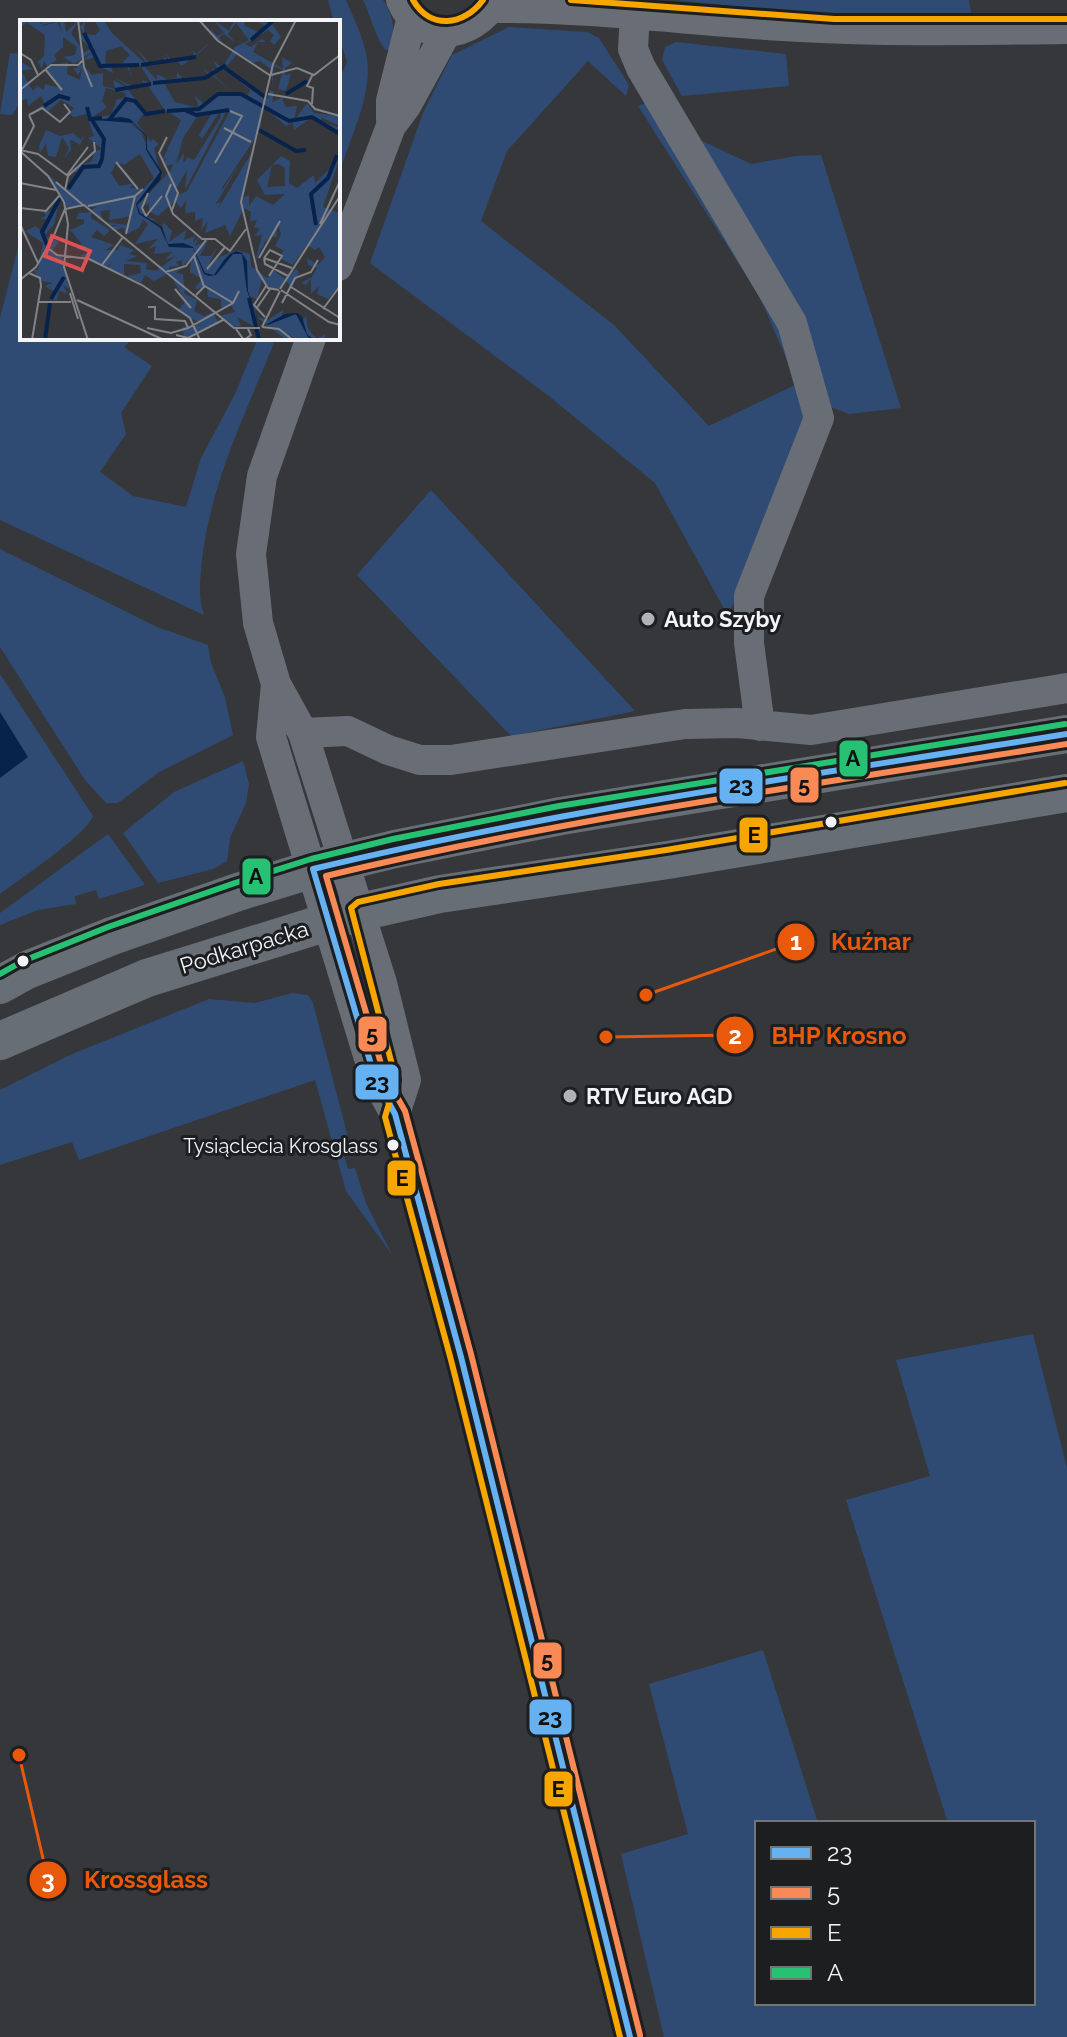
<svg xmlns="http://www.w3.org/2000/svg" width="1067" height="2037" font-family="Raleway,sans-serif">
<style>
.green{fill:#304b73}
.water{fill:#08234b}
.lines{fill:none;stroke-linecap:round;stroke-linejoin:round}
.minor{stroke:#696e76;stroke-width:30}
.major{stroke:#686e76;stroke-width:38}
.bus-1-casing{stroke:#1c1e20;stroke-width:12}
.bus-2-casing{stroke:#1c1e20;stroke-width:12}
.bus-3-casing{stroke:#1c1e20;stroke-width:12}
.bus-4-casing{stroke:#1c1e20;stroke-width:12}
.bus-1{stroke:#66b1f2;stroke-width:6}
.bus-2{stroke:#f98a56;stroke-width:6}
.bus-3{stroke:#f7a600;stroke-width:6}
.bus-4{stroke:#26c172;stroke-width:6}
.poi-dot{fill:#b0b2b5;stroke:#1c1e20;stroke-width:3}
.bus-dot{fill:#f3f4f7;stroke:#1c1e20;stroke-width:3}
.labels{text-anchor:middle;stroke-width:6;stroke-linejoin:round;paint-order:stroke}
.bus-label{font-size:20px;fill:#f3f4f7;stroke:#1c1e20;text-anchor:end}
.poi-label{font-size:22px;font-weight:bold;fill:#f3f4f7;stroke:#1c1e20;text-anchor:start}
.street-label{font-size:22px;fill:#f3f4f7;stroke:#1c1e20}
.inset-river{fill:none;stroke:#08234b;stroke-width:4}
.inset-road{fill:none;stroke:#818386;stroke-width:2}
.view{fill:#dc5151;fill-opacity:0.15;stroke:#dc5151;stroke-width:4}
.inset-edge{fill:none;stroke:#f3f4f7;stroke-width:4}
.leader{fill:none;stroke:#e8590c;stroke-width:3}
.callout-dot{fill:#e8590c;stroke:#1c1e20;stroke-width:3}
.mark-label{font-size:24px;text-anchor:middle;font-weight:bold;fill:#fff}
.callout-label{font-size:24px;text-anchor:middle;font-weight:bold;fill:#e8590c;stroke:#1c1e20;stroke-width:6;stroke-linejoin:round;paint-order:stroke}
.line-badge{stroke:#1c1e20;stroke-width:3}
.pale-badge-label{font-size:22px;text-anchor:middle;font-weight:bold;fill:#111}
</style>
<rect width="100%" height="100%" fill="#35373a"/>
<path class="green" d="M 328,0 L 346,0 C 354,19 364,38 367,59 C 372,94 352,134 341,168 L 338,167 L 338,83 L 347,62 L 338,33 L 338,22 L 334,22 Z
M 363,0 L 383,0 C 393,14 396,32 392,49 L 386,50 C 377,42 370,13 363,0 Z
M 675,0 L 969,0 L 971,13 L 808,14 Z
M 509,27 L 587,32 L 599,38 L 629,85 L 626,96 L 588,61 L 507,151 L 481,221 L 614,325 L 709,426 L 797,384 L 760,297 L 638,106 L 651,101 L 787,330 L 809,416 L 785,483 L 728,616 L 655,483 L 550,397 L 370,263 L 423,113 L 452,55 Z
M 676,42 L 786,54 L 789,86 L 682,96 L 662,60 L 665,47 Z
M 10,53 L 22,54 L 22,100 L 12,115 L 0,114 Z
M 698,139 L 751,164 L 796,156 L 821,155 L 901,408 L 849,414 L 831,407 Z
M 22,232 L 22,338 L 133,338 L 124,347 L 152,366 L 121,413 L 126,434 L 100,472 L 133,496 L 186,507 L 201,458 L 235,394 L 258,338 L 276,338 C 247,411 211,481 202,560 C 200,578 198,599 204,615 L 0,520 L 0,318 Z
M 431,490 L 635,711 L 511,736 L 357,575 Z
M 0,549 L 157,627 L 208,645 L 211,663 L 225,697 L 233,735 L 159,772 L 118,803 L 106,803 L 85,780 L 0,647 Z
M 0,674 L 93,816 C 85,836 20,879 0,894 Z
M 243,761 L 249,784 L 246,803 L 230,838 L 227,861 L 213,869 L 158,883 L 123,833 L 174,792 Z
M 108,834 L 145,885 L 99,899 L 96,890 L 75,896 L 76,904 L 38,910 L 0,925 L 0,913 Z
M 292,993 L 308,995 L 313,1003 L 350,1145 L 342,1148 L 348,1169 L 355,1168 L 366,1203 L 392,1255 L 346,1191 L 315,1080 L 79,1160 L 72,1142 L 0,1165 L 0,1090 L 72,1054 L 209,999 L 255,1003 Z
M 1033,1334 L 1067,1468 L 1067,2037 L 664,2037 L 621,1854 L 688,1834 L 649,1684 L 763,1650 L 818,1823 L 757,1823 L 757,2003 L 1033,2003 L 1033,1823 L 948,1823 L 846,1500 L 930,1476 L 896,1360 Z"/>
<path class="water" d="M 0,712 L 28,757 L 0,778 Z"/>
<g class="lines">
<path class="minor" d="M 401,0 C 420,46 473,39 496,0
M 491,8 C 595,7 697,22 800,27 C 889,32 978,30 1067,29
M 635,13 L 633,49 L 641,68 L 792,323 L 819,418 L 749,596 L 749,643 L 760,726
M 391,120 L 391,101 L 412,17
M 338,266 L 391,126 L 406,106 L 447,31
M 311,338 L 262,476 L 251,554 L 258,623 L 276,684 L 303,733 L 382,983 L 406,1080 L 395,1114
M 276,684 L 271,737 L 375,1078 L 395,1114 L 461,1357 L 630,2037
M 303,733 L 348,731 L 388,750 L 420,760 L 451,760 L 685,724 L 737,723 L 811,730 L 1067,688"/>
<path class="major" d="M 0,985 L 27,970 L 112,936 L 238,892 L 313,869 L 395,849 L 561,816 L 1067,734
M 0,1041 L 147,978 L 360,912 L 440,894 L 668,860 L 1067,793"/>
<g class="bus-1-casing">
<path id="bus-1" d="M 630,2037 L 461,1357 L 395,1114 L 375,1078 L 313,869 C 561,809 815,775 1067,734"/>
</g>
<g class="bus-2-casing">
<path id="bus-2" d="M 640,2035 L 471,1354 L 405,1111 L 384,1074 L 326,876 C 570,817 819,784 1067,744"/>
</g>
<g class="bus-3-casing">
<path id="bus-3" d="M 413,0 C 430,30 464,26 483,0
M 571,0 L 834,19 L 1067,19
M 620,2037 L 451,1360 L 385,1117 L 396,1080 L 351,908 L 358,902 L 439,884 L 666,850 L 1065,783"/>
</g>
<g class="bus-4-casing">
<path id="bus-4" d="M 0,974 L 23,961 L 108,927 L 235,883 L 311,859 L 393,839 L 559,806 L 1065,724"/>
</g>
<use href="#bus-1" class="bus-1"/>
<use href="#bus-2" class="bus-2"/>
<use href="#bus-3" class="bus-3"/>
<use href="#bus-4" class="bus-4"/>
</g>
<g class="poi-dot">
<circle cx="648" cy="619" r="8"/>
<circle cx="570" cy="1096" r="8"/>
</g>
<g class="bus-dot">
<circle cx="831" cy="822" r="7"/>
<circle cx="23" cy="961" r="7"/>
<circle cx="393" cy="1145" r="7"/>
</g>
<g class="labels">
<g class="bus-label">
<text x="378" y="1153">Tysiąclecia Krosglass</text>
</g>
<g class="poi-label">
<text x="664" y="627">Auto Szyby</text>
<text x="586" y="1104">RTV Euro AGD</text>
</g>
<g class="street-label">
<text transform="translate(244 947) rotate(-17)" y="8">Podkarpacka</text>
</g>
</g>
<g transform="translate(20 20)">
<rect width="320" height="320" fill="#35373a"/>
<path d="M 0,0 L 17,0 L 23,6 L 37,2 L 42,12 L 39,1 L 22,5 L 19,0 L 44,0 L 46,12 L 58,1 L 51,13 L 64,32 L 71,29 L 58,16 L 64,15 L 60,7 L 65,0 L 64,14 L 76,15 L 80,10 L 74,0 L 96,0 L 85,2 L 92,13 L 129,47 L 116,28 L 132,46 L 146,42 L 143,36 L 150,41 L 144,32 L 152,41 L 161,41 L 175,37 L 172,32 L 178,34 L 195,18 L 190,8 L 197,16 L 204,13 L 193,0 L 206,13 L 194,0 L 209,11 L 214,0 L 224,0 L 225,6 L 241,13 L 248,8 L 235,0 L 252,4 L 261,17 L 254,25 L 250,21 L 254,15 L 248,10 L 225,24 L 231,27 L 242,19 L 246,22 L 238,22 L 233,32 L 263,49 L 262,37 L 272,43 L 265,48 L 265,55 L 271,54 L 266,71 L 258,69 L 263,50 L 254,46 L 252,67 L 252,50 L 240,41 L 233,43 L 218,33 L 205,48 L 247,79 L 250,70 L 254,72 L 252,82 L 262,78 L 266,87 L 277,86 L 274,101 L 287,83 L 294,93 L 318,96 L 320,106 L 302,98 L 300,101 L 320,108 L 320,114 L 291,98 L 274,110 L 273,103 L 266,106 L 243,86 L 240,111 L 203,166 L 201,172 L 221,141 L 196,184 L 201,182 L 196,192 L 232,132 L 221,179 L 229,175 L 229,186 L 236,176 L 253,185 L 265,174 L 245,175 L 237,160 L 261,136 L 270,141 L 269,163 L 277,168 L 294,155 L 295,163 L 319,140 L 303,187 L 320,193 L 320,265 L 308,279 L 297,274 L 299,266 L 291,274 L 291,259 L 286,265 L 281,263 L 292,257 L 297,248 L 288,245 L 287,238 L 298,245 L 305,237 L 299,227 L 295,230 L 287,225 L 273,245 L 261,239 L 263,230 L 255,226 L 261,214 L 258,205 L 256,218 L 252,215 L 245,222 L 235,242 L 242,215 L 234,216 L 240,209 L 234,207 L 237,200 L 230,201 L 231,192 L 224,188 L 210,216 L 205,205 L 185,213 L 188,201 L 181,210 L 183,198 L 175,201 L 175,192 L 165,193 L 166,180 L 161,188 L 155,181 L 138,196 L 129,191 L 129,183 L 121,187 L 124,195 L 136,200 L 130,201 L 141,209 L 145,222 L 142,205 L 149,196 L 144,203 L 152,211 L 149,222 L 166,210 L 164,220 L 175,216 L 173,223 L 179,217 L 175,226 L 188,220 L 180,236 L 191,236 L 198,226 L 186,250 L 193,240 L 216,230 L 230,234 L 231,246 L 247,258 L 254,251 L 266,259 L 276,249 L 279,252 L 272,268 L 265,260 L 259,269 L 250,268 L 242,259 L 237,279 L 230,276 L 237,297 L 248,300 L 263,290 L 262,296 L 275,294 L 282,301 L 286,296 L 288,309 L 297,319 L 305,314 L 304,320 L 277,320 L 258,308 L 272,319 L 264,318 L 232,294 L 235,307 L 217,297 L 221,306 L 214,307 L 200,296 L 215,292 L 211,285 L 201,288 L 201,279 L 188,277 L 187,268 L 174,269 L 182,259 L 170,252 L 171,238 L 162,247 L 162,240 L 156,242 L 159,246 L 149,247 L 149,252 L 161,249 L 156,253 L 163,254 L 165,274 L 177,280 L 174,291 L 184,296 L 193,292 L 198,302 L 165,319 L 162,307 L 174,307 L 184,300 L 178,302 L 157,291 L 166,281 L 148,252 L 143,250 L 147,254 L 134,261 L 125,255 L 121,263 L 107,256 L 121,253 L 120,245 L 104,244 L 104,255 L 88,248 L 92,242 L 87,247 L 60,236 L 68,232 L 56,229 L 62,224 L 50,210 L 64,204 L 64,199 L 56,199 L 59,193 L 71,192 L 71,198 L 90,210 L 84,216 L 77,210 L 71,217 L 94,225 L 85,230 L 97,230 L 100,225 L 114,230 L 109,234 L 117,236 L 106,241 L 127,243 L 126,249 L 136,251 L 156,236 L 145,240 L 152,232 L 134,234 L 136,226 L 128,229 L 138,219 L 115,224 L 128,204 L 123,199 L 119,208 L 106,214 L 103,207 L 96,210 L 91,207 L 99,205 L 90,205 L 85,202 L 106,205 L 112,196 L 89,200 L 90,190 L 80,191 L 83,200 L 71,190 L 77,187 L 46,187 L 27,154 L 46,170 L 59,154 L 50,150 L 72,141 L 74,132 L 82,129 L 68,118 L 74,116 L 66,94 L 54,97 L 49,94 L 54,88 L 41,80 L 27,92 L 21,88 L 9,94 L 25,84 L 21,76 L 8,86 L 7,78 L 0,82 L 0,41 L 13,49 L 1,51 L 13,71 L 17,66 L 24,70 L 25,64 L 40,68 L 27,50 L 31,46 L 48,42 L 47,54 L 60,60 L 62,47 L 58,55 L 54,49 L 62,44 L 72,55 L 83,53 L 83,66 L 95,69 L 93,60 L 106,67 L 126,93 L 145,90 L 128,66 L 112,69 L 94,58 L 117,68 L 125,66 L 122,60 L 132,64 L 120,45 L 109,47 L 112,58 L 107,46 L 91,46 L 93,53 L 80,47 L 74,37 L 63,41 L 72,32 L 54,44 L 43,37 L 55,35 L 57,27 L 43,17 L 43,27 L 34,35 L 37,40 L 27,46 L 24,41 L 22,49 L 18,42 L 24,36 L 25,15 L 7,3 L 0,7 ZM 216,3 L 229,20 L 215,27 L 202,48 L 193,40 L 199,51 L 193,49 L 191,55 L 183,48 L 189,56 L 162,58 L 157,52 L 157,58 L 147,59 L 137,54 L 137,60 L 124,46 L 157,41 L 162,46 L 194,19 L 203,24 L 199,17 L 204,14 L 216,23 L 208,14 ZM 101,26 L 110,35 L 99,46 L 85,46 L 86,31 ZM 204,48 L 230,70 L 227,77 L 213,73 L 194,55 ZM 192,55 L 212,72 L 198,73 L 184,84 L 175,76 L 179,88 L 155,82 L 143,61 L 180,58 L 184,62 L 182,58 ZM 86,68 L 105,73 L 106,78 L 97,79 L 91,95 L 73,97 L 87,87 L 82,81 ZM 207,90 L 210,91 L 167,171 L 159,175 L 156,169 L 167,150 L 165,170 ZM 147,91 L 161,100 L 142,141 L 146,138 L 143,147 L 153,144 L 151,150 L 117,186 L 129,201 L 116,186 L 141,156 L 134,128 L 139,124 L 133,119 L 130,122 L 127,115 L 125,123 L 122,113 L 104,98 L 125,113 L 117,103 L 123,94 ZM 200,91 L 201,97 L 174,140 L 168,137 L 163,143 L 164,133 L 156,144 L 163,118 L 178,95 L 192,93 L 179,115 L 182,119 ZM 120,134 L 134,158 L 123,169 L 110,168 L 114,163 L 99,166 L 91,153 L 97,142 L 104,145 ZM 258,144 L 265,148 L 265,166 L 247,167 L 252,145 ZM 26,110 L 40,116 L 53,113 L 61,120 L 62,117 L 64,117 L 60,125 L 50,119 L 51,130 L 44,138 L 49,128 L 42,117 L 36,137 L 28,136 L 26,123 L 20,133 L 19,126 ZM 40,178 L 34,204 L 24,216 L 39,222 L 31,232 L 42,237 L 49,269 L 43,265 L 47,273 L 39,271 L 37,280 L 31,280 L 35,272 L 25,266 L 33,263 L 22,261 L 13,250 L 18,250 L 23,223 L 5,211 L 16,206 L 21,211 L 27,199 L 20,199 L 26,196 L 23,191 L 34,191 Z" fill="#304b73" fill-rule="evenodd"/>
<path d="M 101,97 L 110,99 L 127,116 L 127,129 L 142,152 L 140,160 L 117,185 L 120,193 L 142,207 L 148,224 L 163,223 L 173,227 L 185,253 L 194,255 L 204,240 L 210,234 L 216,231 L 222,233 L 227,241 L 228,271 L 237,299 L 247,304 L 265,294 L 277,293 L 282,297 L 287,314 L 294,320 L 288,317 L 276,294 L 248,305 L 238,300 L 227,271 L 222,234 L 213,234 L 196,255 L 189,256 L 184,254 L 173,228 L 149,227 L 140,207 L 119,194 L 116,184 L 140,152 L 126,130 L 126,116 L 113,103 L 75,100 Z" fill="#08234b"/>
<path class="inset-river" d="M 64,13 L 80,46 L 119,45M 231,20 L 254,0M 121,45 L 176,37M 205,48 L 245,77M 133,63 L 185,58 L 206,45M 95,70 L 131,64M 266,74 L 287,61M 24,86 L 39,76 L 50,79M 67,87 L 70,99 L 82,98M 165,90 L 176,95 L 209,90M 147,91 L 179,89 L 198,74 L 221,74 L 269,101 L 292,97 L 320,114M 89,100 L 106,79 L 115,81 L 126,94 L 145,91M 239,110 L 276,131 L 286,130M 48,169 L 63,147 L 79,146 L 82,139 L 84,119 L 72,100M 296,205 L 291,174 L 308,158 L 317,135M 27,225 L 22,212 L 40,178M 229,278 L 239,320M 31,279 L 44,257M 25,320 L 30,283"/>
<path class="inset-road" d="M 58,0 L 64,47 L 72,67M 179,0 L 198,21 L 251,56M 0,33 L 11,40 L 18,55M 25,49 L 42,70M 251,55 L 277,48 L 294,55 L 320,35M 0,70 L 31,45 L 58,45 L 63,40M 248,74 L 288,81 L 295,89 L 320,96M 292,84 L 293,68 L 287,66 L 293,54M 9,95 L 22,88 L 40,102 L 50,92 L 44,84M 204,108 L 231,122M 147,117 L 139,133 L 158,173 L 152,190M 0,130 L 18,134 L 48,156M 2,130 L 14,106 L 9,95M 0,131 L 28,156 L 44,182 L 48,204 L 44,247 L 68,320M 96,142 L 118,169M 195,143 L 222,96 L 210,91M 47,155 L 68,127M 36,162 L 63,185M 0,163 L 36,170M 151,164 L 146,176 L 153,194 L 182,219 L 195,219 L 210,231 L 226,209M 45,170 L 48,156 L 75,131 L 74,122M 68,186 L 115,176 L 123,169M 0,188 L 26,191 L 39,176M 45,189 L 64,185 L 214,308 L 240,308M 126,196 L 142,176M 126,196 L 122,188 L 128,173M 0,204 L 18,243M 300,204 L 320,161M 106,214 L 115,176M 29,227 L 45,189M 28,228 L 37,235 L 69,239 L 122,265 L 170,298 L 180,320M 174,236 L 184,267 L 176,275M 239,238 L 260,201M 244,238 L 250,230 L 262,236 L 249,256M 244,238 L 272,248M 244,238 L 245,244 L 268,256M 82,245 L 103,217M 187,249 L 205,227M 146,252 L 166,246 L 186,220M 9,253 L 20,258 L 21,266 L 12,320M 0,260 L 16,247 L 27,228M 183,265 L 213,283M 271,267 L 320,298M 155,269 L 171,288M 260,269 L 320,176M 259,270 L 248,268 L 237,250 L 221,182 L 253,44 L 276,0M 261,270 L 309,302 L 320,305 L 320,301M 50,273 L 58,299M 57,280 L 144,320M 19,282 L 51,282M 262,283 L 275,258 L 291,252 L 298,240M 128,287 L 135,287 L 135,299 L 165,301 L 168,308M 236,289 L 250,269M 303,289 L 320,266M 245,297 L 234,285 L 246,266M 242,307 L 260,271M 242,307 L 259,309 L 273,320M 127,308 L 151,313 L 168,308 L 213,283 L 219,271M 216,309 L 224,320 L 231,315 L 228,309M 156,315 L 168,318 L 203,300"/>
<path class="view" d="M 32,216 L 70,231 L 62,250 L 25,236 Z"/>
<rect width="320" height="320" class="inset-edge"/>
</g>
<path class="leader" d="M646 995L796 942M606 1037L735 1035M19 1755L48 1880"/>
<g class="callout-dot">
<circle cx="646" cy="995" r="8"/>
<circle cx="606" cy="1037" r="8"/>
<circle cx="19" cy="1755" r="8"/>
<circle cx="796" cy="942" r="20"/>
<circle cx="735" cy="1035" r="20"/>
<circle cx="48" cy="1880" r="20"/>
</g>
<g class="mark-label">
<text x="796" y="950">1</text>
<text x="735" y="1044">2</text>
<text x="48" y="1888">3</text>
</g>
<g class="callout-label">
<text x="871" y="950">Kuźnar</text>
<text x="839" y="1044">BHP Krosno</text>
<text x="146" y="1888">Krossglass</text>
</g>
<g class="line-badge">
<rect x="838" y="739" width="31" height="39" rx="8" fill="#26c172"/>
<rect x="789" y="766" width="31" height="38" rx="8" fill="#f98a56"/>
<rect x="718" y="767" width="46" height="38" rx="8" fill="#66b1f2"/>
<rect x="738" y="816" width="31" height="38" rx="8" fill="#f7a600"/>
<rect x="241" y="857" width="31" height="39" rx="8" fill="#26c172"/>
<rect x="357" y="1015" width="31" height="38" rx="8" fill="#f98a56"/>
<rect x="354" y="1063" width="46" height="38" rx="8" fill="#66b1f2"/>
<rect x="386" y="1159" width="31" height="38" rx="8" fill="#f7a600"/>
<rect x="532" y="1641" width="31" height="39" rx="8" fill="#f98a56"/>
<rect x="528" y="1698" width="45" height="38" rx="8" fill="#66b1f2"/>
<rect x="543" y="1770" width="31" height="38" rx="8" fill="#f7a600"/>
</g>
<g class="pale-badge-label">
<text x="853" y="766">A</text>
<text x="804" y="793">5</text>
<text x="741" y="793">23</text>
<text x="754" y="843">E</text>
<text x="256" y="884">A</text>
<text x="372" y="1042">5</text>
<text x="377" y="1090">23</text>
<text x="402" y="1186">E</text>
<text x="547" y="1668">5</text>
<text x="550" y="1725">23</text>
<text x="558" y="1797">E</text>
</g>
<rect x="755" y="1821" width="280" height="184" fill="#1c1e20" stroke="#727476" stroke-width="2"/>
<rect x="771" y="1847" width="40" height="12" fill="#66b1f2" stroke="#727476" stroke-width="2"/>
<text x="827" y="1861" font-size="24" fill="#f3f4f7">23</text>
<rect x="771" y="1887" width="40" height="12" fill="#f98a56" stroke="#727476" stroke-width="2"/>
<text x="827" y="1901" font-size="24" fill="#f3f4f7">5</text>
<rect x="771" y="1927" width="40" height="12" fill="#f7a600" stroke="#727476" stroke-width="2"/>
<text x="827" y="1941" font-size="24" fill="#f3f4f7">E</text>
<rect x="771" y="1967" width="40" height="12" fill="#26c172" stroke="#727476" stroke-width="2"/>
<text x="827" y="1981" font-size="24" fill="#f3f4f7">A</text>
</svg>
